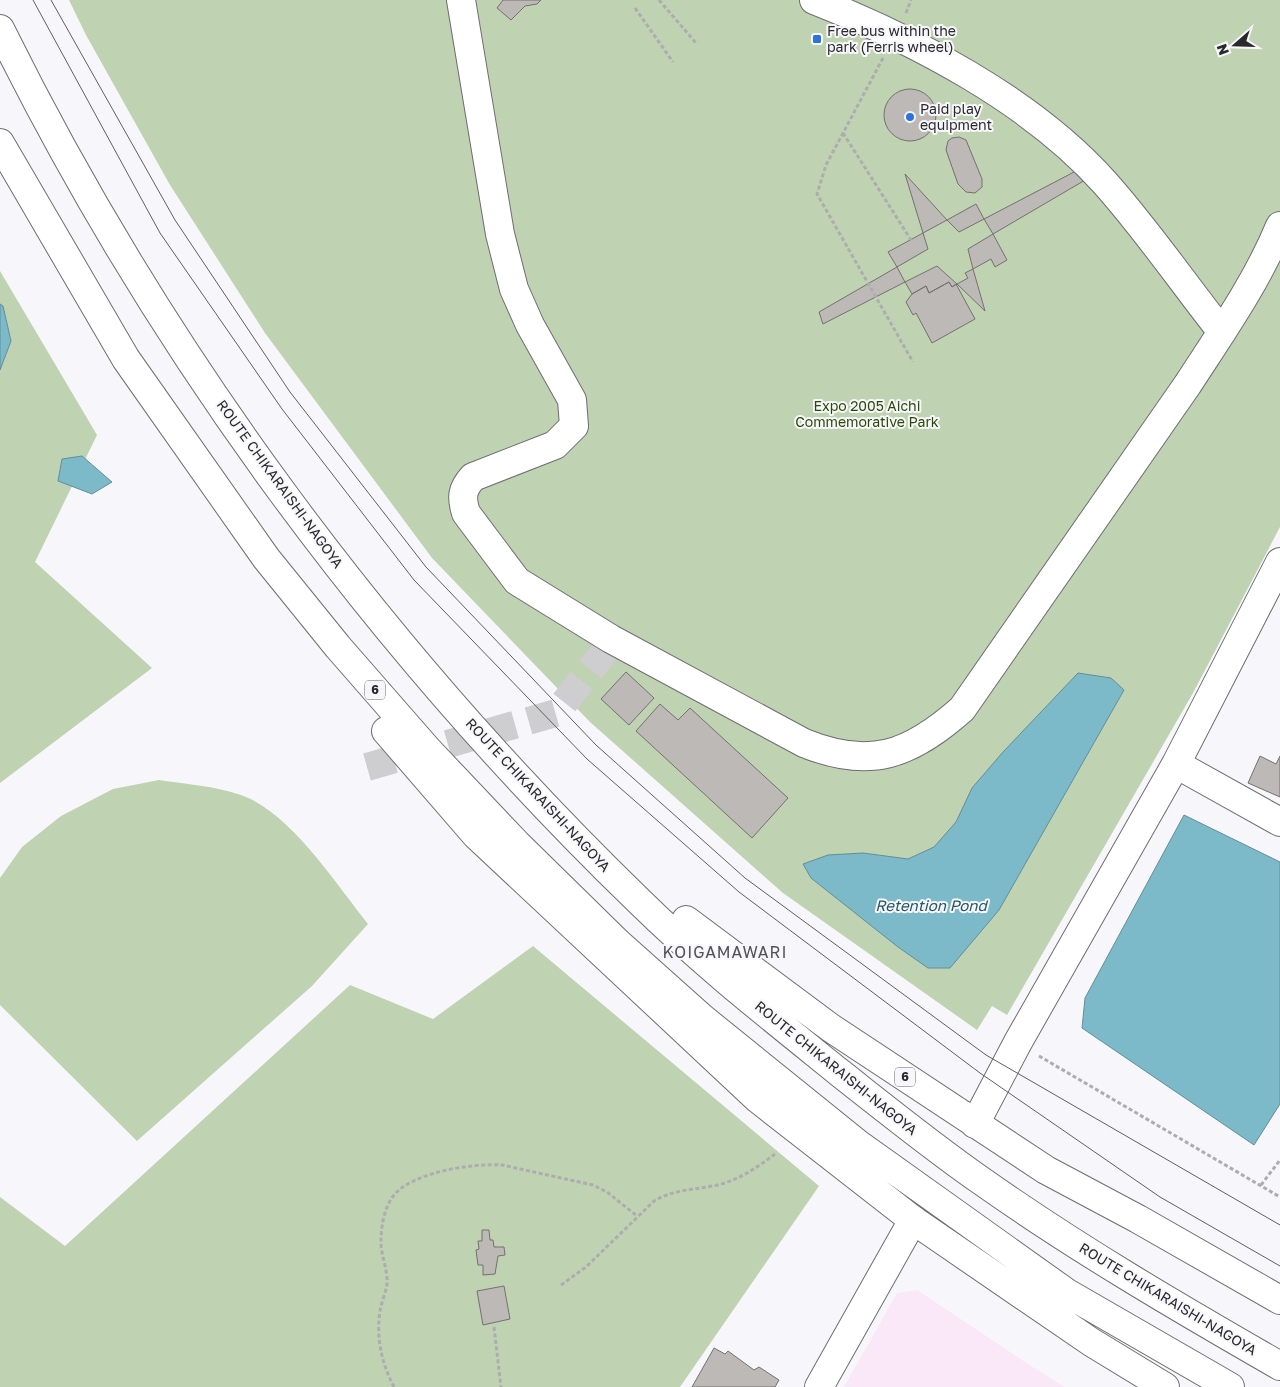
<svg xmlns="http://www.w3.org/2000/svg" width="1280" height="1387" font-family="'Golos Text',sans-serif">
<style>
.commercial{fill:#fae7f7}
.green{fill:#bfd2b1}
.water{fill:#7cb9c9;stroke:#638e9a}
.building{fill:#bcb9b6;stroke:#74716e}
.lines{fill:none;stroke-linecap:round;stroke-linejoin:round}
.minor-tunnel{stroke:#ceced1;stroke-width:28;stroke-dasharray:28 14;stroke-linecap:butt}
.minor-casing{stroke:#6e6e72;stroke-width:30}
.major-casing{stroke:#6e6e72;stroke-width:30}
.path{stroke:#adadb0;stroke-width:3;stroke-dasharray:4 2.5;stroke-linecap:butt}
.minor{stroke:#fff;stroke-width:28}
.major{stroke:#fff;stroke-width:28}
.tram{stroke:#5f5f61;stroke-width:1}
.poi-dot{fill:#2c73df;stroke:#f7f7fb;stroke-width:2}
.labels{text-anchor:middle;stroke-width:4;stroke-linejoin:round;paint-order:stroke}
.shield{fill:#f7f7fb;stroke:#676769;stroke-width:1}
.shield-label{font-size:12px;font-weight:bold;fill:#29292b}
.poi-label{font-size:14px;fill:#29292b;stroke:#f7f7fb;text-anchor:start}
.park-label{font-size:14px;fill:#2b4906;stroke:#f7f7fb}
.street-label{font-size:14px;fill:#29292b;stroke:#f7f7fb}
.water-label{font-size:15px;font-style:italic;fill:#235663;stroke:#f7f7fb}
.quarter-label{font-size:16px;letter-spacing:1px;fill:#525256;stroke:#f7f7fb}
</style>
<rect width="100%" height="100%" fill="#f7f7fb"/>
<path class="commercial" d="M 917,1290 L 1031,1366 L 1065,1387 L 844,1387 L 897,1293 Z"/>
<path class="green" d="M 69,0 L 1280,0 L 1280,527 L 1193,693 L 1007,1015 L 992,1006 L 977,1030 L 783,893 L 590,722 L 432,558 L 265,333 L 170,185 L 86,35 Z
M 0,271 L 97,435 L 35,562 L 152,668 L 0,783 Z
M 159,780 C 186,784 215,786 241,795 C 290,812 336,884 368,924 L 312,986 L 137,1141 L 0,1005 L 0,878 L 22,847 L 61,816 L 113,789 Z
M 533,946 L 819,1186 L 680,1387 L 0,1387 L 0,1197 L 65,1246 L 350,985 L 433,1019 Z"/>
<path class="water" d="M 0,304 L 3,306 L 11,341 L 0,370 Z
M 82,456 L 112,482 L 92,494 L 58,481 L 62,459 Z
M 1078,673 L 1111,678 L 1124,690 L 999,910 L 950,968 L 928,968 L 898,947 L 811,878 L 803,864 L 828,855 L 863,853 L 908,859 L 934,847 L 956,822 L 972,788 L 1003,752 Z
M 1184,815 L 1280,862 L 1280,1104 L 1254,1145 L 1082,1028 L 1085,998 Z"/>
<path class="building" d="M 503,0 L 541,0 L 537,4 L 525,6 L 511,20 L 497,8 Z
M884 115a26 26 0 1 1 52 0a26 26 0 1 1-52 0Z
M 959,137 L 966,140 L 982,179 L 982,187 L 975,193 L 966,192 L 958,184 L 946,150 L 948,141 L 952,138 Z
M 1097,160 L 1104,169 L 993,234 L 984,219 Z
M 905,174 L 947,220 L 923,233 Z
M 976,204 L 984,219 L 959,232 L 947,220 Z
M 923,233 L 928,249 L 897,267 L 888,252 Z
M 993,234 L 1007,260 L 995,267 L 991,259 L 973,269 L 968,249 Z
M 937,266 L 957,284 L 952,287 L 949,282 L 929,293 L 926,286 L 912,294 L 905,282 Z
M 897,267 L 905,282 L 823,324 L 819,312 Z
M 973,269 L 985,311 L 957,284 L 968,278 L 965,273 Z
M 949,282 L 952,287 L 956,284 L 975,319 L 932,343 L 916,313 L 913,315 L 906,302 L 912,294 L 926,286 L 929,293 Z
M 626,672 L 654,698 L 629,725 L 601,699 Z
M 660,704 L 678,720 L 690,708 L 788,798 L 752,838 L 636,731 Z
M 1260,756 L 1276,764 L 1280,756 L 1280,797 L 1248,783 Z
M 482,1230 L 489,1230 L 490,1240 L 493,1240 L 494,1247 L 504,1247 L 505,1255 L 498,1256 L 495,1274 L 483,1275 L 483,1265 L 478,1265 L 476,1250 L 479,1249 L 478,1241 L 482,1241 Z
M 504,1286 L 510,1319 L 483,1325 L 477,1291 Z
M 714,1348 L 725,1354 L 728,1351 L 754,1370 L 759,1367 L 779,1380 L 775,1387 L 692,1387 Z"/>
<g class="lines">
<path class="minor-tunnel" d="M 367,767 L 556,713 L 602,655 L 611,639"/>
<g class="minor-casing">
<path id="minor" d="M 461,0 L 500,234 L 514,289 L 530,325 L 572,400 L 574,426 L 555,445 L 473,477 C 462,489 461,497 466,513 L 517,581 L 611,639 L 804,743 C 870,770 910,755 962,709 L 1188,384 C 1221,333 1257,282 1280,226
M 814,0 C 915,40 1032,101 1105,183 C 1147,230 1183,283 1222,332
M 1176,764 L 1280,822
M 975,1124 L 1018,1042 L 1176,764 L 1280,562
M 819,1387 L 913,1220"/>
</g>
<g class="major-casing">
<path id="major" d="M 0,29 C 160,353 380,650 639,901 C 702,963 772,1018 840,1073 C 887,1110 934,1148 983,1182 C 1078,1249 1179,1308 1280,1366
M 0,143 L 126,359 L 266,558 L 338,647 L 428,750 L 517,844 L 618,943 L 702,1018 L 858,1144 L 1067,1293 L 1230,1387
M 386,731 L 476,835 L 758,1099 L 913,1220 L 1091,1342 L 1165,1387
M 686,920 L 831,1028 L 1046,1170 L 1138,1219 L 1280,1300"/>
</g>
<path class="path" d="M 659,0 L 696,43
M 635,8 L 673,62
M 906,13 L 911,0
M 883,58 L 826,165 L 817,194 L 913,362
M 843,133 L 911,240
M 1039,1056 L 1280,1197
M 1261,1185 L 1280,1160
M 561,1285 L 586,1267 L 654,1201 C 675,1188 702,1190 725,1183 C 745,1176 759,1166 775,1154
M 494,1327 L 501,1387
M 394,1387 C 381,1362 375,1334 381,1306 C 383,1299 386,1291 387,1284 C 388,1270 381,1256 381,1242 C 381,1227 384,1207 394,1195 C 413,1172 473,1163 502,1165 L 593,1185 L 607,1192 L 637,1216"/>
<use href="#minor" class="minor"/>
<use href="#major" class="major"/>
<path class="tram" d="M 33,0 L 160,233 L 282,409 L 414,580 L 587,759 L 739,892 L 980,1073 L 1160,1197 L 1280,1266
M 51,0 L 175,220 L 290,392 L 426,567 L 596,745 L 745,878 L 986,1055 L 1280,1225"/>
</g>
<g class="poi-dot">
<rect x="812" y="34" width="10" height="10" rx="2.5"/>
<circle cx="910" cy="117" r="5"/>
</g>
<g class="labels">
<g class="shield">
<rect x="365" y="680.5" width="20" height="19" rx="4"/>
<rect x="895" y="1067.5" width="20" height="19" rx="4"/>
</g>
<g class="shield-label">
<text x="375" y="694">6</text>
<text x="905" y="1081">6</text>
</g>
<g class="poi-label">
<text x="827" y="36">Free bus within the<tspan x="827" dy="16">park (Ferris wheel)</tspan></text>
<text x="920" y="114">Paid play<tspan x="920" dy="16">equipment</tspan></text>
</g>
<g class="park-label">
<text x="867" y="411">Expo 2005 Aichi<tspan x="867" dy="16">Commemorative Park</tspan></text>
</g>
<g class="street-label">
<text transform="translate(280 484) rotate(54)" y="5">ROUTE CHIKARAISHI-NAGOYA</text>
<text transform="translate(538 795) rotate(47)" y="5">ROUTE CHIKARAISHI-NAGOYA</text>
<text transform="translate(836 1068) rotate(39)" y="5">ROUTE CHIKARAISHI-NAGOYA</text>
<text transform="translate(1168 1299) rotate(31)" y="5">ROUTE CHIKARAISHI-NAGOYA</text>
</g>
<g class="water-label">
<text x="931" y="911">Retention Pond</text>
</g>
<g class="quarter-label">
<text x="725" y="958">KOIGAMAWARI</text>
</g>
</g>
<g transform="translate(1235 45) rotate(250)" stroke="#f7f7fb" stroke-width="4" paint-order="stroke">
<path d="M0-4L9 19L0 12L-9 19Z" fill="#29292b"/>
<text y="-8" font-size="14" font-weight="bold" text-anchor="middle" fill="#29292b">N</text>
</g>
</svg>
